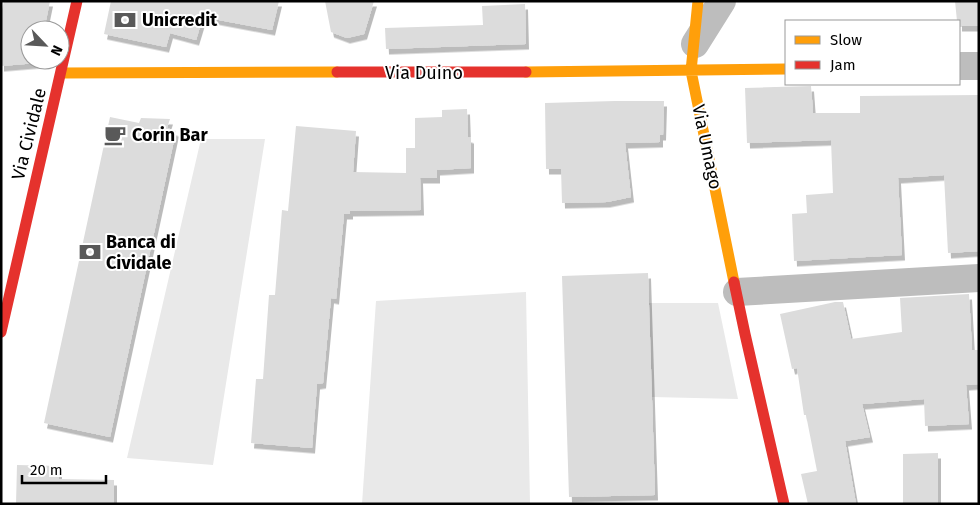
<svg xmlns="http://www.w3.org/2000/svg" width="980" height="505" font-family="'Fira Sans',sans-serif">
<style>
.green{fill:#e9e9e9}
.building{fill:#dcdcdc;filter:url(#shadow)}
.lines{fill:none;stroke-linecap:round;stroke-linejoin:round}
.street{stroke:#bdbdbd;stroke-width:28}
.slow{stroke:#ff9f0a;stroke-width:11}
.jam{stroke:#e5322d;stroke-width:11}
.labels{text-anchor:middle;stroke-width:4;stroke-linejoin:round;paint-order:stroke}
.poi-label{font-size:18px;font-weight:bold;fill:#000;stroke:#fff;text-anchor:start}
.street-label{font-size:18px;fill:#000;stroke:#fff}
</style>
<defs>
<filter id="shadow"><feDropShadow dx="3" dy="5.5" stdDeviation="0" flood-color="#0004"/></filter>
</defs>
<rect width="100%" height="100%" fill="#fff"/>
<path class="green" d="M 201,139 L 265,139 L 213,465 L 127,458 Z
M 526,292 L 530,504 L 362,504 L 376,301 Z
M 649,303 L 718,303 L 738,399 L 652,397 Z"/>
<path class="building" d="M 4,1 L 50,1 L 44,30 L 30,30 L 30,60 L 38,60 L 37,63 L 1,66 L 1,14 Z
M 111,1 L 279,1 L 272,30 L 203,17 L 196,40 L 170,33 L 166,47 L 104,34 Z
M 325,1 L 374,1 L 364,34 L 347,38 L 331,32 Z
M 955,1 L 979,1 L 979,26 L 959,26 L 959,21 L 957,21 Z
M 525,4 L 526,44 L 386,49 L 385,28 L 483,25 L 482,6 Z
M 811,86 L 813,113 L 860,113 L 860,96 L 979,95 L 979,251 L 948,253 L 944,175 L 898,178 L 902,255 L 794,261 L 792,214 L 807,213 L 806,195 L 833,193 L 831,140 L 747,143 L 745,88 Z
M 615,101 L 664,101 L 663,135 L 660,135 L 660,142 L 625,143 L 631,197 L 607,202 L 562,203 L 561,169 L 546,169 L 545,103 Z
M 467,109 L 468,137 L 471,138 L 471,168 L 437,170 L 437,178 L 420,178 L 421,210 L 350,211 L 350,214 L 344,214 L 336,299 L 331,298 L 323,383 L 317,384 L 312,448 L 251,443 L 256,379 L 263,379 L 269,295 L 275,295 L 282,210 L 288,211 L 296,126 L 356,131 L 353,172 L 406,173 L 406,148 L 415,148 L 415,118 L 442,117 L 442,110 Z
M 110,117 L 139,123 L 141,118 L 170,119 L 167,128 L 176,131 L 110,437 L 44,423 Z
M 648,273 L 655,495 L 569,497 L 562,276 Z
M 969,294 L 972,350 L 979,350 L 979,384 L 966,385 L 969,424 L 925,426 L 924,399 L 862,404 L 870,437 L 845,441 L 856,504 L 808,504 L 801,474 L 817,471 L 806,415 L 804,415 L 797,368 L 792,369 L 780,314 L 835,302 L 843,302 L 851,339 L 902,332 L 900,298 Z
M 938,453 L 938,504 L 903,504 L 903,454 Z
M 17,465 L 59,466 L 59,479 L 114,480 L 114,504 L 16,504 Z"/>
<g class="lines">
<path class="street" d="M 695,44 L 722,1
M 959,66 L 979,66
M 737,292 L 979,278"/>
<path class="slow" d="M 698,1 L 691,71 L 734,282
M 526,72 L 786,69
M 62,73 L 337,72"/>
<path class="jam" d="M 337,72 L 526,72
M 734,282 L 745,334 L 784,504
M 1,332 L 77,1"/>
</g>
<defs>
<g id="bank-bare" transform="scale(1.725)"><path d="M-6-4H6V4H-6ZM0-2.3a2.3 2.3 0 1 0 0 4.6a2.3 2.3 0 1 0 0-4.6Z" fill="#595959" stroke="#fff" stroke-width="2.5" paint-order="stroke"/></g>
<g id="cafe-bare" transform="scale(1.725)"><path d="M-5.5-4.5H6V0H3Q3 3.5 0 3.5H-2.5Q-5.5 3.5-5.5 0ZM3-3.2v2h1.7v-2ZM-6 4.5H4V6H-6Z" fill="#595959" stroke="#fff" stroke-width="2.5" paint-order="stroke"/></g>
</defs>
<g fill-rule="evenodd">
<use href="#bank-bare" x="125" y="20"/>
<use href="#cafe-bare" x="115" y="135"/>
<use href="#bank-bare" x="90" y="252"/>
</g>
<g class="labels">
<g class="poi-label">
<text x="142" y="26">Unicredit</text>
<text x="132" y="141">Corin Bar</text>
<text x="106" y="248">Banca di<tspan x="106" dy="21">Cividale</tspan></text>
</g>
<g class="street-label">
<text x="424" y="79">Via Duino</text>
<text transform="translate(29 134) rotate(-76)" y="6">Via Cividale</text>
<text transform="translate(707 147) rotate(78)" y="6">Via Umago</text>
</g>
</g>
<rect width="980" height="505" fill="none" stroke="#000000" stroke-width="5"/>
<rect x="785" y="20" width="175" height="65" fill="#ffffff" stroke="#999999"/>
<rect x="795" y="36" width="25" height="8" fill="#ff9f0a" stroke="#999999"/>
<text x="830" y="45" font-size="15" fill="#000000">Slow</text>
<rect x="795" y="61" width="25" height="8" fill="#e5322d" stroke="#999999"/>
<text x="830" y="70" font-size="15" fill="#000000">Jam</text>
<g transform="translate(45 45) rotate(115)"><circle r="24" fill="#ffffff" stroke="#999999"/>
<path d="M0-4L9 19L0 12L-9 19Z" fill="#595959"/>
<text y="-8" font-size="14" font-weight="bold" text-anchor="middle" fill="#000000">N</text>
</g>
<path d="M22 475v8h84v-8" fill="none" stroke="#000000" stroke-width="2.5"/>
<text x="30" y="475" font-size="15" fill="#000000" stroke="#ffffff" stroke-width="4" paint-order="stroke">20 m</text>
</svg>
